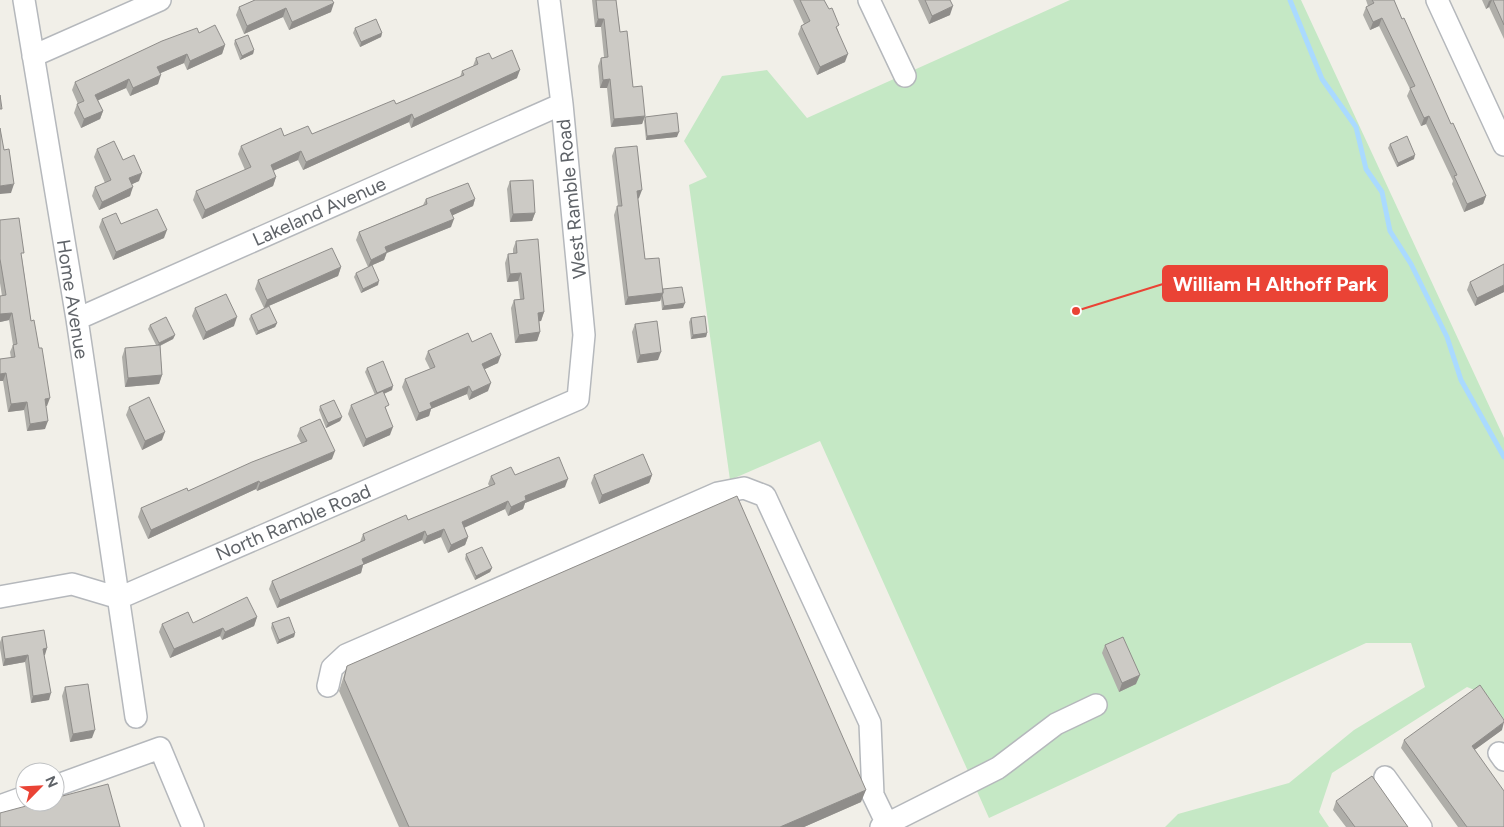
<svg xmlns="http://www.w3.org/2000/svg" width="1504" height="827" font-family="Figtree,sans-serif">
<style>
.green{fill:#c5e8c5}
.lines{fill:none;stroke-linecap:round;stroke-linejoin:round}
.stream{stroke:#aadaff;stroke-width:5}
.minor-casing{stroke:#b5b8bc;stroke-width:24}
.minor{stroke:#fff;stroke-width:21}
.wall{fill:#afaea9}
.shaded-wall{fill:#8f8d8a}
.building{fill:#cccac5;stroke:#8f8d8a}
.labels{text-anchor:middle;stroke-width:4;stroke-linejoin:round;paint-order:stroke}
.street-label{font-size:19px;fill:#5f6368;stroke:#fff}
.leader{fill:none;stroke:#ea4335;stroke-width:2}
.callout-dot{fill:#ea4335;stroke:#fff;stroke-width:2}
.callout{fill:#ea4335;stroke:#ea4335;stroke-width:2}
.callout-label{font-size:20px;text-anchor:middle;font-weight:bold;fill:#fff}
</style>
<rect width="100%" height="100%" fill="#f1efe8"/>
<path class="green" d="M 1070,0 L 1301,0 L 1504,438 L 1504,719 L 1487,695 L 1467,687 L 1332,773 L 1319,812 L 1329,827 L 1165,827 L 1178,814 L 1289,783 L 1354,730 L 1425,687 L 1411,643 L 1366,643 L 989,818 L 820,441 L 730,480 L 689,185 L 707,177 L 684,141 L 722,76 L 767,70 L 807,118 Z"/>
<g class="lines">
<path class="stream" d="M 1290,0 L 1322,79 L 1356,127 L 1366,169 L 1382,192 L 1390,231 L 1411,264 L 1447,337 L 1461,380 L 1504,457"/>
<g class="minor-casing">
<path id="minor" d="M 24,0 L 77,319 L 136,717
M 869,0 L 905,76
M 1437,0 L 1504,145
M 33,56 L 160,0
M 77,319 L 562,104
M 0,597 L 72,584 L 119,598 L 578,399 L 584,335 L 562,104 L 549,0
M 328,686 L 332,668 L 346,655 L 718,493 L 744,488 L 765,496 L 870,723 L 873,795 L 887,824
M 1499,753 L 1504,760
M 1385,777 L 1421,827
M 55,786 L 160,748 L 193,827
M 0,806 L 25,797
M 881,827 L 998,768 L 1056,724 L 1096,705"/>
</g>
<use href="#minor" class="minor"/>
</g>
<path class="wall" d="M 255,0 L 331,12 L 289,30 L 283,17 L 244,34 L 236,15 L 239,7 Z
M 592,0 L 616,0 L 620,32 L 633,87 L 645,116 L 642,124 L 611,127 L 607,88 L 600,88 L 598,66 L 601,58 L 604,57 L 601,27 L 595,27 Z
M 793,0 L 824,0 L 838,30 L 845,62 L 817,75 L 798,34 L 801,26 L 804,24 Z
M 918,0 L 950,0 L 950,15 L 929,24 Z
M 1366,0 L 1394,0 L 1402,19 L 1451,124 L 1486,196 L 1483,204 L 1464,212 L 1452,184 L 1453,181 L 1426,124 L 1421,126 L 1407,96 L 1410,89 L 1379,26 L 1370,30 L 1363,15 L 1366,7 L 1368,6 Z
M 1482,0 L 1504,0 L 1504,39 L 1489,7 L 1486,9 Z
M 355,28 L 382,33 L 381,37 L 360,47 L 353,33 Z
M 199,33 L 225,45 L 222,54 L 187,70 L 184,63 L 160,73 L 158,84 L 130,96 L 126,88 L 98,100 L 103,111 L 100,119 L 81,128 L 74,113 L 77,104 L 78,104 L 72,90 L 75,82 Z
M 235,40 L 254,50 L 253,54 L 240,60 L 234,44 Z
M 476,58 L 492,59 L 517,78 L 411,128 L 409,122 L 303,170 L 298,160 L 273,171 L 276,177 L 273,186 L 202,219 L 193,200 L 196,191 L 245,170 L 238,154 L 241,146 L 284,136 L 312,134 L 396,104 L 460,77 L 462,71 L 473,66 Z
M 645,117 L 677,137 L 646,140 L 644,121 Z
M 1390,144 L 1414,159 L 1397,167 L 1388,148 Z
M 615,148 L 639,198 L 638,199 L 645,259 L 663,289 L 683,308 L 662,310 L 661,299 L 660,301 L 625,305 L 614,215 L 617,206 L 618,206 L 612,156 Z
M 97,149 L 123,160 L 139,181 L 132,184 L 130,196 L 99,210 L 92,196 L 95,187 L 105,183 L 94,157 Z
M 510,181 L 535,213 L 532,221 L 510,222 L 507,189 Z
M 426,199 L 475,199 L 473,206 L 452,215 L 451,227 L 387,252 L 384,260 L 368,267 L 356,240 L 359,232 L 423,205 Z
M 102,219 L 121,224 L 164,238 L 113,260 L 99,227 Z
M 0,220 L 22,258 L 31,321 L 47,406 L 46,406 L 45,429 L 27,431 L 24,410 L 8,412 L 3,381 L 0,381 L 0,359 L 11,358 L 10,352 L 13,345 L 9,320 L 0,322 L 0,296 L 2,296 L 0,283 Z
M 516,241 L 544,312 L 541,321 L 539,321 L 540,332 L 537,341 L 515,343 L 511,308 L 514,300 L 520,299 L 518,281 L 507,282 L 505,263 L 508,254 L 513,254 L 513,249 Z
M 1504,264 L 1504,292 L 1475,306 L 1467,290 L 1470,282 Z
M 341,267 L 338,276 L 264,308 L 255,289 L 258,280 Z
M 356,273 L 378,285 L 361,293 L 354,277 Z
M 195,308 L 234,326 L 203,340 L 192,316 Z
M 251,315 L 277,323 L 275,327 L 256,335 L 249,319 Z
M 691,318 L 707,333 L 706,337 L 691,339 L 689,322 Z
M 635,324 L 658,360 L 637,363 L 632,332 Z
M 150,325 L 175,335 L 173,339 L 160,346 L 162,375 L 159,384 L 125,387 L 122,357 L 125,348 L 156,345 L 148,329 Z
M 472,342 L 498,363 L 484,369 L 488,391 L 469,400 L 467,394 L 431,409 L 429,416 L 416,421 L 402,387 L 405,379 L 430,369 L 425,359 L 428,351 Z
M 367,368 L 392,390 L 384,394 L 390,435 L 363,447 L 348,414 L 351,405 L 375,395 L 365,372 Z
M 320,406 L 342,417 L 340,421 L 326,428 L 319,410 Z
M 129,407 L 162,440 L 142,450 L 126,415 Z
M 300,428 L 332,459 L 257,491 L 256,489 L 148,539 L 138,517 L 141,508 L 188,491 L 301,443 L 297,436 Z
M 515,475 L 565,487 L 525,503 L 523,509 L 508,516 L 505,509 L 464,528 L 468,537 L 465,545 L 448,553 L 441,537 L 424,544 L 422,540 L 363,565 L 361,573 L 277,608 L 269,589 L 272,581 L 360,542 L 363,534 L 408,520 L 490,487 L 488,484 L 491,476 Z
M 594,475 L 652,475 L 649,483 L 599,504 L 591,483 Z
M 466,554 L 492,568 L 490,572 L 475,580 L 465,559 Z
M 257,617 L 254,626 L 222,640 L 220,636 L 170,658 L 159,632 L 162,624 L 193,623 Z
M 272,623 L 295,633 L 294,637 L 277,644 L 271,628 Z
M 2,637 L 47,648 L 44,655 L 49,700 L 31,703 L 25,662 L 3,666 L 0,648 L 0,642 Z
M 1105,645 L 1136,684 L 1119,692 L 1102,653 Z
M 347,666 L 861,802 L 804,827 L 399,827 L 339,691 Z
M 65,687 L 92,738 L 70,742 L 62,696 Z
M 1502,730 L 1474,750 L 1504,827 L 1458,827 L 1401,748 L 1404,740 Z
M 1336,801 L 1408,827 L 1346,827 L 1333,810 Z"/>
<path class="shaded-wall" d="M 1491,0 L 1492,0 L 1489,7 L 1486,9 L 1489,1 Z
M 334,3 L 331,12 L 289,30 L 292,22 Z
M 953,6 L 950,15 L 929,24 L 932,16 Z
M 286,8 L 283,17 L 244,34 L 247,26 Z
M 1382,18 L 1379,26 L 1370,30 L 1373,22 Z
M 598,19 L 604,19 L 601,27 L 595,27 Z
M 382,33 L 381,37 L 360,47 L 361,42 Z
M 225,45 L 222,54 L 187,70 L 190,61 Z
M 254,50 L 253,54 L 240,60 L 242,56 Z
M 187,54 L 184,63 L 154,76 L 157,67 Z
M 848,54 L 845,62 L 817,75 L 820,67 Z
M 520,70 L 517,78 L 411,128 L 414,119 Z
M 161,75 L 158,84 L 130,96 L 133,88 Z
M 129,79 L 126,88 L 92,103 L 95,95 Z
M 610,79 L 607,88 L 600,88 L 603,80 Z
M 103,111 L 100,119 L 81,128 L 84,119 Z
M 412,114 L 409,122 L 303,170 L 306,162 Z
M 645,116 L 642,124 L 611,127 L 614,119 Z
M 1429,116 L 1426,124 L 1421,126 L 1424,118 Z
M 679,132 L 677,137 L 646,140 L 647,136 Z
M 301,151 L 298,160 L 268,173 L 271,165 Z
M 1415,155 L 1414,159 L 1397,167 L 1398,163 Z
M 142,173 L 139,181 L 126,187 L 129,178 Z
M 276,177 L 273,186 L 202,219 L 205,210 Z
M 14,184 L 11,193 L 0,194 L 0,186 Z
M 133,187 L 130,196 L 99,210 L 102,202 Z
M 642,190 L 639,198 L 634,199 L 637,191 Z
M 1486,196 L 1483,204 L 1464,212 L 1467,204 Z
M 475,199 L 473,206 L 447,218 L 450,210 Z
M 535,213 L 532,221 L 510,222 L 513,214 Z
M 454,219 L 451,227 L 382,255 L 385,247 Z
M 167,230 L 164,238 L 113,260 L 116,252 Z
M 387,252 L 384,260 L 368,267 L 371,260 Z
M 341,267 L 338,276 L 264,308 L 267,300 Z
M 521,273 L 518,281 L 507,282 L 510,274 Z
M 379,281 L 378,285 L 361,293 L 363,289 Z
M 1504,285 L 1504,292 L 1475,306 L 1477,298 Z
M 663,293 L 660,301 L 625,305 L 628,297 Z
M 685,303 L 683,308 L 662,310 L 664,306 Z
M 544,312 L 541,321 L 535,322 L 538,313 Z
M 12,313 L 9,320 L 0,322 L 0,314 Z
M 237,317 L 234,326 L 203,340 L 206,332 Z
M 277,323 L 275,327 L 256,335 L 258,331 Z
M 540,332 L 537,341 L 515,343 L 519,335 Z
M 707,333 L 706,337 L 691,339 L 693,335 Z
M 175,335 L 173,339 L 157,347 L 159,343 Z
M 661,352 L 658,360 L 637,363 L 640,355 Z
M 501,355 L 498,363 L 479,372 L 482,364 Z
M 6,373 L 3,381 L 0,381 L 0,374 Z
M 162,375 L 159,384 L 125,387 L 128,378 Z
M 491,383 L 488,391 L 469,400 L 472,392 Z
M 393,386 L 392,390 L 376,397 L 377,393 Z
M 469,386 L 467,394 L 431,409 L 429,416 L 416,421 L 419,413 L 430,403 Z
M 50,398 L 47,406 L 42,406 L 45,399 Z
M 27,402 L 24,410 L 8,412 L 11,404 Z
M 342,417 L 340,421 L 326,428 L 328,423 Z
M 48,421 L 45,429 L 27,431 L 30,424 Z
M 393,427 L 390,435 L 363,447 L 366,439 Z
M 165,432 L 162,440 L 142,450 L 145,441 Z
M 335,451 L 332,459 L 257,491 L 260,483 Z
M 652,475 L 649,483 L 599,504 L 602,495 Z
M 568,479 L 565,487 L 525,503 L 523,509 L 508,516 L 511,507 L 525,496 Z
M 259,481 L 256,489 L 148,539 L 151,530 Z
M 508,501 L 505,509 L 459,530 L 462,522 Z
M 444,529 L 441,537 L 424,544 L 427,536 Z
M 425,531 L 422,540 L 363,565 L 361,573 L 277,608 L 280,600 L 362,559 Z
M 468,537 L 465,545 L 448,553 L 451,545 Z
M 492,568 L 490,572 L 475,580 L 476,576 Z
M 257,617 L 254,626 L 222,640 L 225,632 Z
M 223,628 L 220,636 L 170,658 L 174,649 Z
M 295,633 L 294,637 L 277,644 L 279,640 Z
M 47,648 L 45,655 L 41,656 L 43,649 Z
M 28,655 L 25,662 L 3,666 L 5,659 Z
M 1140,675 L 1136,684 L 1119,692 L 1122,683 Z
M 51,693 L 49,700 L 31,703 L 33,696 Z
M 1504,722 L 1502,730 L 1469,754 L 1472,746 Z
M 95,730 L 92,738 L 70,742 L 73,734 Z
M 866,790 L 861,802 L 804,827 L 780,827 Z"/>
<path class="building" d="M 255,0 L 332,0 L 334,3 L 292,22 L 286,8 L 247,26 L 239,7 Z
M 596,0 L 616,0 L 620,32 L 627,31 L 633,87 L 642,86 L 645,116 L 614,119 L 610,79 L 603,80 L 601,58 L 608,57 L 604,19 L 598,19 Z
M 800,0 L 824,0 L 829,9 L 832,8 L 839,25 L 836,27 L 848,54 L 820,67 L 801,26 L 810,21 Z
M 925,0 L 950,0 L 953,6 L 932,16 Z
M 1372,0 L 1394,0 L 1402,19 L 1404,18 L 1451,124 L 1453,123 L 1486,196 L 1467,204 L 1454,176 L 1457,175 L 1429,116 L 1424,118 L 1410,88 L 1415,86 L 1382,18 L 1373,22 L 1366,7 L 1374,3 Z
M 1493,0 L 1504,0 L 1504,25 Z
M 376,19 L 382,33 L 361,42 L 355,28 Z
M 215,25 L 225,45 L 190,61 L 187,54 L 157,67 L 161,75 L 133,88 L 129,79 L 95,95 L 103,111 L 84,119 L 77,104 L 84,101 L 75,82 L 162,41 L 197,28 L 199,33 Z
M 248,35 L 254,50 L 242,56 L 235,40 Z
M 512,50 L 520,70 L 414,119 L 412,114 L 306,162 L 301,151 L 271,165 L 276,177 L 205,210 L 196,191 L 251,167 L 241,146 L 281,128 L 284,136 L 308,126 L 312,134 L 394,100 L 396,104 L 464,75 L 462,71 L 478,64 L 476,58 L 489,53 L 492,59 Z
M 0,95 L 2,109 L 0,109 Z
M 677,113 L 679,132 L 647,136 L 645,117 Z
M 0,128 L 4,150 L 9,149 L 14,184 L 0,186 Z
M 1407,136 L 1415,155 L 1398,163 L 1390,144 Z
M 114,141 L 123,160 L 134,155 L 142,173 L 129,178 L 133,187 L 102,202 L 95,187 L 111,180 L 97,149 Z
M 637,146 L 642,190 L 637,191 L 645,259 L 659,258 L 663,293 L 628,297 L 617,206 L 622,206 L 615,148 Z
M 533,180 L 535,213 L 513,214 L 510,181 Z
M 468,183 L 475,199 L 450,210 L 454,219 L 385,247 L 387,252 L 371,260 L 359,232 L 427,204 L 426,199 Z
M 157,209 L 167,230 L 116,252 L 102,219 L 116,213 L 121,224 Z
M 19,218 L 24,253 L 21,253 L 31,321 L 34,320 L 39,348 L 42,348 L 50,398 L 45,399 L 48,421 L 30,424 L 27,402 L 11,404 L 6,373 L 0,374 L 0,359 L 15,357 L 13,345 L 17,344 L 12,313 L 0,314 L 0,296 L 6,295 L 0,259 L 0,220 Z
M 538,239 L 544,312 L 538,313 L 540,332 L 519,335 L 514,300 L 524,299 L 521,273 L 510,274 L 508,254 L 517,253 L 516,241 Z
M 332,248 L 341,267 L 267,300 L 258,280 Z
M 1504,264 L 1504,285 L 1477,298 L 1470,282 Z
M 372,265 L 379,281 L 363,289 L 356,273 Z
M 682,287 L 685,303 L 664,306 L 662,295 L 663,293 L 663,289 Z
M 226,294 L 237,317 L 206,332 L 195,308 Z
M 269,306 L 277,323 L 258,331 L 251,315 Z
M 705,316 L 707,333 L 693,335 L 691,318 Z
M 166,317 L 175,335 L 159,343 L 150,325 Z
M 657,321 L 661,352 L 640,355 L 635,324 Z
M 468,333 L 472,342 L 491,333 L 501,355 L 482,364 L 491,383 L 472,392 L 469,386 L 430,403 L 432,408 L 419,413 L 405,379 L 435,367 L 428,351 Z
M 160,345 L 162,375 L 128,378 L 125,348 Z
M 383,361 L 393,386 L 377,393 L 367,368 Z
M 383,391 L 389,405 L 385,407 L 393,427 L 366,439 L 351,405 Z
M 149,397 L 165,432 L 145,441 L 129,407 Z
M 334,400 L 342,417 L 328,423 L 320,406 Z
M 320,419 L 335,451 L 260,483 L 259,481 L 151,530 L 141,508 L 187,488 L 188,491 L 252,462 L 307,441 L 300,428 Z
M 643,454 L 652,475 L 602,495 L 594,475 Z
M 559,457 L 568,479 L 525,496 L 526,500 L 511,507 L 508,501 L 462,522 L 468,537 L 451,545 L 444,529 L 427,536 L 425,531 L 362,559 L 364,564 L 280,600 L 272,581 L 365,540 L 363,534 L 406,515 L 408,520 L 495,484 L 491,476 L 511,467 L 515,475 Z
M 737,496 L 866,790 L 780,827 L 409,827 L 344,679 L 347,666 Z
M 482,547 L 492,568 L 476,576 L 466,554 Z
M 247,597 L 257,617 L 225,632 L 223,628 L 174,649 L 162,624 L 188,612 L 193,623 Z
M 289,617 L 295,633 L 279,640 L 272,623 Z
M 44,630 L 47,648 L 43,649 L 51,693 L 33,696 L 28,655 L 5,659 L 2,637 Z
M 1123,637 L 1140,675 L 1122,683 L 1105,645 Z
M 88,684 L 95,730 L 73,734 L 65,687 Z
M 1480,685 L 1504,720 L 1504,722 L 1472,746 L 1504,791 L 1504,827 L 1467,827 L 1404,740 Z
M 1372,776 L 1408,827 L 1355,827 L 1336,801 Z
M 108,784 L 120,827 L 0,827 L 0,813 L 41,802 L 55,802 L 55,798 Z"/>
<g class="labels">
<g class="street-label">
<text transform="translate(571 199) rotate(-96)" y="7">West Ramble Road</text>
<text transform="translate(319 211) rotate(-24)" y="7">Lakeland Avenue</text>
<text transform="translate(73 299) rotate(81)" y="7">Home Avenue</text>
<text transform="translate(293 522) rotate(-23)" y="7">North Ramble Road</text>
</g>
</g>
<path class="leader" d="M1076 311L1163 284"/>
<circle class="callout-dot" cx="1076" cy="311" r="5"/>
<rect class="callout" x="1163" y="266" width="224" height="35" rx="5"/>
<g class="callout-label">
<text x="1275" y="291">William H Althoff Park</text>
</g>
<g transform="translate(40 787) rotate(66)"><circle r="24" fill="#ffffff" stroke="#bfc1c3"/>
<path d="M0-4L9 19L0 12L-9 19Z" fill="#ea4335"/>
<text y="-8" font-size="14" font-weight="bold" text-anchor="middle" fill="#5f6368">N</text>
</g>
</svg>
